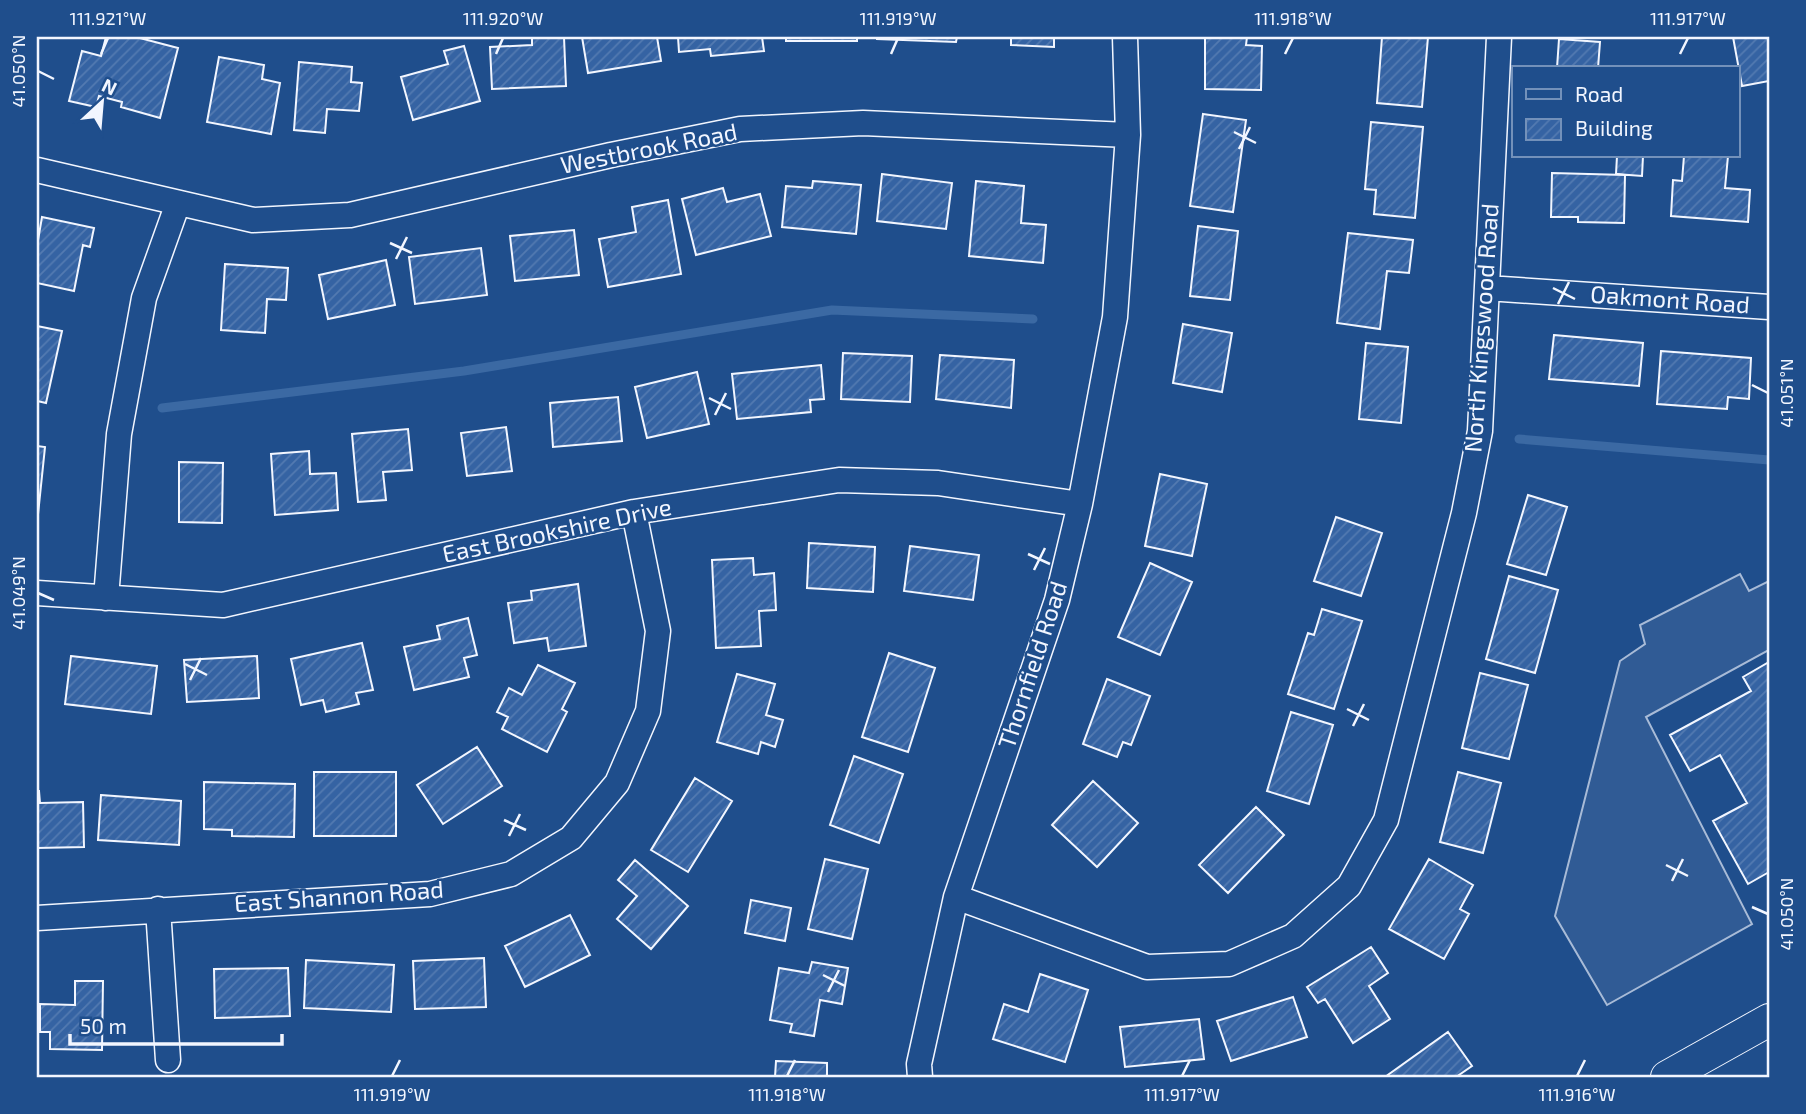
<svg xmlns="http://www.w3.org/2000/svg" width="1806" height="1114" font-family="'Exo 2',sans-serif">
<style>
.parking{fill:#305b95;stroke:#a8bbd7;stroke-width:2}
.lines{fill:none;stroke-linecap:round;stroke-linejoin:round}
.stream{stroke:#3b69a3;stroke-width:9}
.building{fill:url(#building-hatch);stroke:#f2f6ff;stroke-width:2}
.minor-casing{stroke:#f2f6ff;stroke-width:27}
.tertiary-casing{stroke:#f2f6ff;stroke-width:34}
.minor{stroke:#1f4e8c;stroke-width:24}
.tertiary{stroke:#1f4e8c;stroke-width:32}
.ticks{fill:none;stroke:#f2f6ff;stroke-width:2.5}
.labels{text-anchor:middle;stroke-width:5;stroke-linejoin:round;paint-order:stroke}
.street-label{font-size:24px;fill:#f2f6ff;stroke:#1f4e8c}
.neatline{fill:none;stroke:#f2f6ff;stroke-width:2.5}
.ticks-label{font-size:18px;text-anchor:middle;fill:#f2f6ff}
</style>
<defs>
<pattern id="building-hatch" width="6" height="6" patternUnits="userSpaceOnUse" patternTransform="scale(1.75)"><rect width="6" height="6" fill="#3563a3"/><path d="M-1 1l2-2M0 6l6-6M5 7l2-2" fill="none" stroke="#537ab1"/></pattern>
</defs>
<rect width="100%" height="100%" fill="#1f4e8c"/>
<path class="parking" d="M 1740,574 L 1749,591 L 1769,581 L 1769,650 L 1646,717 L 1752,924 L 1607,1005 L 1555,916 L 1620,661 L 1645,644 L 1640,625 Z"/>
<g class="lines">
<path class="stream" d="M 162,408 L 464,371 L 832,310 L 1033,319
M 1519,439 L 1769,460"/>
</g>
<path class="building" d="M 106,37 L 136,37 L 178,48 L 160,118 L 121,107 L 122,102 L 99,96 L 96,107 L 69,101 L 82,51 L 101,56 Z
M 532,37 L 564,37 L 566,86 L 492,89 L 490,47 L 532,45 Z
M 582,37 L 657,37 L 661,61 L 588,73 Z
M 678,37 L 762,37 L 764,51 L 711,56 L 710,49 L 679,52 Z
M 786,37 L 857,37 L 857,41 L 786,41 Z
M 877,37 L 957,37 L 956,42 L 877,39 Z
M 1011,37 L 1054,37 L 1054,47 L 1011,45 Z
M 1205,37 L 1247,37 L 1246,45 L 1262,46 L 1261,90 L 1205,89 Z
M 1382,37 L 1428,37 L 1422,107 L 1377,103 Z
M 1733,37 L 1769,37 L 1769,81 L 1742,86 Z
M 1559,39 L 1600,42 L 1598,68 L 1557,68 Z
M 464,46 L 480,101 L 413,120 L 401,77 L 448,64 L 444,51 Z
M 219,57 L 264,65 L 262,79 L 280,83 L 271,134 L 207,122 Z
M 299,62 L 352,67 L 351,82 L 362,83 L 359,111 L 327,109 L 325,133 L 294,130 Z
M 1203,114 L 1246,120 L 1233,212 L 1190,206 Z
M 1371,122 L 1423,127 L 1415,218 L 1374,214 L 1376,190 L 1365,189 Z
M 1617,156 L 1643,156 L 1642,176 L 1616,174 Z
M 1684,156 L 1728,156 L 1725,188 L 1750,190 L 1748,222 L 1671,216 L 1673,180 L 1682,181 Z
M 1552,173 L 1625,175 L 1624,223 L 1578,222 L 1578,217 L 1551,217 Z
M 882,174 L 952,183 L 946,229 L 877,221 Z
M 813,181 L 861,185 L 856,234 L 782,227 L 786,186 L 812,188 Z
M 976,181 L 1024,186 L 1021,223 L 1046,225 L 1043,263 L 969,256 Z
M 723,188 L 727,202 L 760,194 L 771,236 L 696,255 L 682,199 Z
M 668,200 L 681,274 L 608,287 L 599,239 L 636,232 L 632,207 Z
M 42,217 L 94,228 L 90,247 L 83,245 L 74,291 L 37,283 L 37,246 Z
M 1198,226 L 1238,231 L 1230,300 L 1190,296 Z
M 574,230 L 579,275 L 515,281 L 510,236 Z
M 1348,233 L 1413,240 L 1409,273 L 1387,271 L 1380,329 L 1337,323 Z
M 481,248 L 487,295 L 415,304 L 409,257 Z
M 386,260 L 395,305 L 328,319 L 319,275 Z
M 225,264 L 288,268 L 286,300 L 267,299 L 265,333 L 221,330 Z
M 1183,324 L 1232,333 L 1222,392 L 1173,383 Z
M 37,326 L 62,331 L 46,403 L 37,401 Z
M 1554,335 L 1643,343 L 1639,386 L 1549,379 Z
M 1366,343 L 1408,347 L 1401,423 L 1359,419 Z
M 1661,351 L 1751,358 L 1749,399 L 1728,397 L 1727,409 L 1657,404 Z
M 843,353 L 912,356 L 910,402 L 841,399 Z
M 940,355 L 1014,360 L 1011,408 L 936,399 Z
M 821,365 L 824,399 L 810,400 L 811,412 L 737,419 L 732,374 Z
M 697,372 L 709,424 L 647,438 L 635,387 Z
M 618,397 L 622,441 L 553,447 L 550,403 Z
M 506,427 L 512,471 L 467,476 L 461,433 Z
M 408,429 L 412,470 L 383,472 L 386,500 L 358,502 L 352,434 Z
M 37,446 L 45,447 L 37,524 Z
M 309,451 L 310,474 L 336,473 L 338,510 L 275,515 L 271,454 Z
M 179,462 L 223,463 L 222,523 L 179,522 Z
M 1160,474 L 1207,484 L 1192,556 L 1145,546 Z
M 1528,495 L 1567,507 L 1546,575 L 1507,564 Z
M 1336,517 L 1382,533 L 1361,596 L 1314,581 Z
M 809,543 L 875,547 L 873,592 L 807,588 Z
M 910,546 L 979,555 L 973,600 L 904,591 Z
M 753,558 L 754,575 L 774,573 L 776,610 L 759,611 L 761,646 L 716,648 L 712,560 Z
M 1150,563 L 1192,582 L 1160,655 L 1118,637 Z
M 1509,576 L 1558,590 L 1535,673 L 1486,659 Z
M 578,584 L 586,646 L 549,651 L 547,638 L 514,643 L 508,603 L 532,600 L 531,591 Z
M 1322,609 L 1362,621 L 1334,709 L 1288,694 L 1308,633 L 1314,635 Z
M 468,618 L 477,655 L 464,658 L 469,677 L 414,690 L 404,647 L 440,639 L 437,626 Z
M 362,643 L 373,690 L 356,693 L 359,704 L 326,712 L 323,700 L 301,705 L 291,659 Z
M 889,653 L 935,668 L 908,752 L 862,737 Z
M 71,656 L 157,666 L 151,714 L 65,704 Z
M 257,656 L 259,698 L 187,702 L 184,660 Z
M 1769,662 L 1769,872 L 1748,884 L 1713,821 L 1747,803 L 1720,755 L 1690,771 L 1670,735 L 1751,691 L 1743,677 Z
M 538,665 L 575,683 L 562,709 L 567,712 L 547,752 L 502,729 L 508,717 L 497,712 L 509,688 L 522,695 Z
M 1480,673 L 1528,685 L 1509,759 L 1462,748 Z
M 737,674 L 775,684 L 766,715 L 783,720 L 775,747 L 761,742 L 758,754 L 717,742 Z
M 1107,679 L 1150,696 L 1131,745 L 1123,742 L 1117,757 L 1083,744 Z
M 1291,712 L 1333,725 L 1309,804 L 1267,791 Z
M 477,747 L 502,786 L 443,824 L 417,785 Z
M 854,756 L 903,774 L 879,843 L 830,825 Z
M 314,772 L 396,772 L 396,836 L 314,836 Z
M 1458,772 L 1501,783 L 1483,853 L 1440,842 Z
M 695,778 L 732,801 L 688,872 L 651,850 Z
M 1093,781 L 1138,823 L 1097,867 L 1052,825 Z
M 204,782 L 295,784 L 294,837 L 232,836 L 232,830 L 204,829 Z
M 37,791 L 39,791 L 40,803 L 83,802 L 84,847 L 37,848 Z
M 101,795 L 181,801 L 179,845 L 98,840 Z
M 1256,807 L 1284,835 L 1228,893 L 1199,865 Z
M 825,859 L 868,869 L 852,939 L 808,929 Z
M 1429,859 L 1473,885 L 1460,909 L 1469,914 L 1444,959 L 1389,929 Z
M 635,860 L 688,906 L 651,949 L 617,919 L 637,896 L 618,880 Z
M 751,900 L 791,908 L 785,941 L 745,933 Z
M 570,915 L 590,955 L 525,987 L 505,946 Z
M 1371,947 L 1388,973 L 1369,986 L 1390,1019 L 1353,1043 L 1325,999 L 1318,1003 L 1307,987 Z
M 484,958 L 486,1007 L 415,1009 L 413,961 Z
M 306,960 L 394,965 L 391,1012 L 304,1008 Z
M 812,962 L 848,968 L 842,1004 L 820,1000 L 814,1036 L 790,1032 L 792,1024 L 770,1020 L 779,968 L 809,973 Z
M 288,968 L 290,1016 L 215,1018 L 214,969 Z
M 1040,974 L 1088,990 L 1065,1062 L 993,1039 L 1004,1004 L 1028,1012 Z
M 75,981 L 103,981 L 102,1050 L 50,1049 L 50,1032 L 40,1032 L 40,1004 L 75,1005 Z
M 1293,997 L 1307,1037 L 1231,1061 L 1217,1021 Z
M 1199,1019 L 1204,1059 L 1125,1067 L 1120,1027 Z
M 1448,1032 L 1472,1066 L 1456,1077 L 1385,1077 Z
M 776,1061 L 827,1063 L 827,1077 L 775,1077 Z"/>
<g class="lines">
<g class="minor-casing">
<path id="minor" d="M 37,170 L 253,220 L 350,215 L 611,155 L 740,129 L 863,123 L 1128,135
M 1487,288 L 1769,307
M 37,593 L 223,605 L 634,512 L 839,480 L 938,483 L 1080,504
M 106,598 L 119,434 L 144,298 L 178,203
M 956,897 L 1147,967 L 1229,964 L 1293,936 L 1349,886 L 1386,820 L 1464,513 L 1480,431 L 1499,37
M 158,909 L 168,1060
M 37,918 L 430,894 L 511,874 L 571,838 L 617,783 L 648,711 L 658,631 L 634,512
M 920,1077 L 919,1064 L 956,897 L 1057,600 L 1080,504 L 1115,317 L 1128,135 L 1125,37"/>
</g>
<g class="tertiary-casing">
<path id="tertiary" d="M 1667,1077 L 1769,1020"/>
</g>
<use href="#minor" class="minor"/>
<use href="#tertiary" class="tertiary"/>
</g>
<path class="ticks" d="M 101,54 L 108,38M 496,54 L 503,38M 891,54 L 898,38M 1285,54 L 1293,38M 1680,54 L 1688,38M 38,71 L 54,79M 1234,132 L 1256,143M 1239,149 L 1250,127M 390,243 L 412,253M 396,259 L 407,237M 1553,288 L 1575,299M 1558,304 L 1569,282M 1752,385 L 1768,393M 709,398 L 731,409M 715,415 L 726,393M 1028,554 L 1050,564M 1034,570 L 1045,548M 38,593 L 54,600M 185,664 L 207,675M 190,680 L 201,658M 1347,709 L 1369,720M 1353,726 L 1364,704M 504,820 L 526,830M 509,836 L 520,814M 1666,865 L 1688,876M 1672,881 L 1683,859M 1752,907 L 1768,914M 823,975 L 845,986M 828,992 L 839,970M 392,1076 L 400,1060M 787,1076 L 795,1060M 1182,1076 L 1190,1060M 1577,1076 L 1585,1060"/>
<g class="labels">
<g class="street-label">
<text transform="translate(649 149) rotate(-11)" y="8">Westbrook Road</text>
<text transform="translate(1670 300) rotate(4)" y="8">Oakmont Road</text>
<text transform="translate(1482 328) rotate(-86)" y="8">North Kingswood Road</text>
<text transform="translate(557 531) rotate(-12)" y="8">East Brookshire Drive</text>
<text transform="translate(1033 665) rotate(-72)" y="8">Thornfield Road</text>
<text transform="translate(339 897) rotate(-4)" y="8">East Shannon Road</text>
</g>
</g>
<rect width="1806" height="1114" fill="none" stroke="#1f4e8c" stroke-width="77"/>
<rect x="1512" y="66" width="228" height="91" fill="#1f4e8c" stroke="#7391ba" stroke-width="2"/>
<rect x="1526" y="89" width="35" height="10" fill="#1f4e8c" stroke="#7391ba" stroke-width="2"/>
<text x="1575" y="102" font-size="21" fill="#f2f6ff">Road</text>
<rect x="1526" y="119" width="35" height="21" fill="url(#building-hatch)" stroke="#7391ba" stroke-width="2"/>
<text x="1575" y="136" font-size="21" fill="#f2f6ff">Building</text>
<g transform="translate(102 102) rotate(26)" stroke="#1f4e8c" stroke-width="5" paint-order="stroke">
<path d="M0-5L12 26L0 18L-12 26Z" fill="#f2f6ff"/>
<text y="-10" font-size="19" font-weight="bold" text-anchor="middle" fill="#f2f6ff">N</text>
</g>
<path d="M70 1034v10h212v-10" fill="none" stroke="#f2f6ff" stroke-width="3.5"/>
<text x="80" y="1034" font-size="21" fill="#f2f6ff" stroke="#1f4e8c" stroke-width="5" paint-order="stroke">50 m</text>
<rect x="38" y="38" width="1730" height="1038" class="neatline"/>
<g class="ticks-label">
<text x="108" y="25">111.921°W</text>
<text x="503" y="25">111.920°W</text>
<text x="898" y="25">111.919°W</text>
<text x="1293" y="25">111.918°W</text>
<text x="1688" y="25">111.917°W</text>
<text transform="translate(19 71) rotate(-90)" y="6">41.050°N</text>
<text transform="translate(1787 393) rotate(-90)" y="6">41.051°N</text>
<text transform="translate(19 593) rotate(-90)" y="6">41.049°N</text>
<text transform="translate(1787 914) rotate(-90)" y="6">41.050°N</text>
<text x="392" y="1101">111.919°W</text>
<text x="787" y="1101">111.918°W</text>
<text x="1182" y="1101">111.917°W</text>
<text x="1577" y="1101">111.916°W</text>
</g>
</svg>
